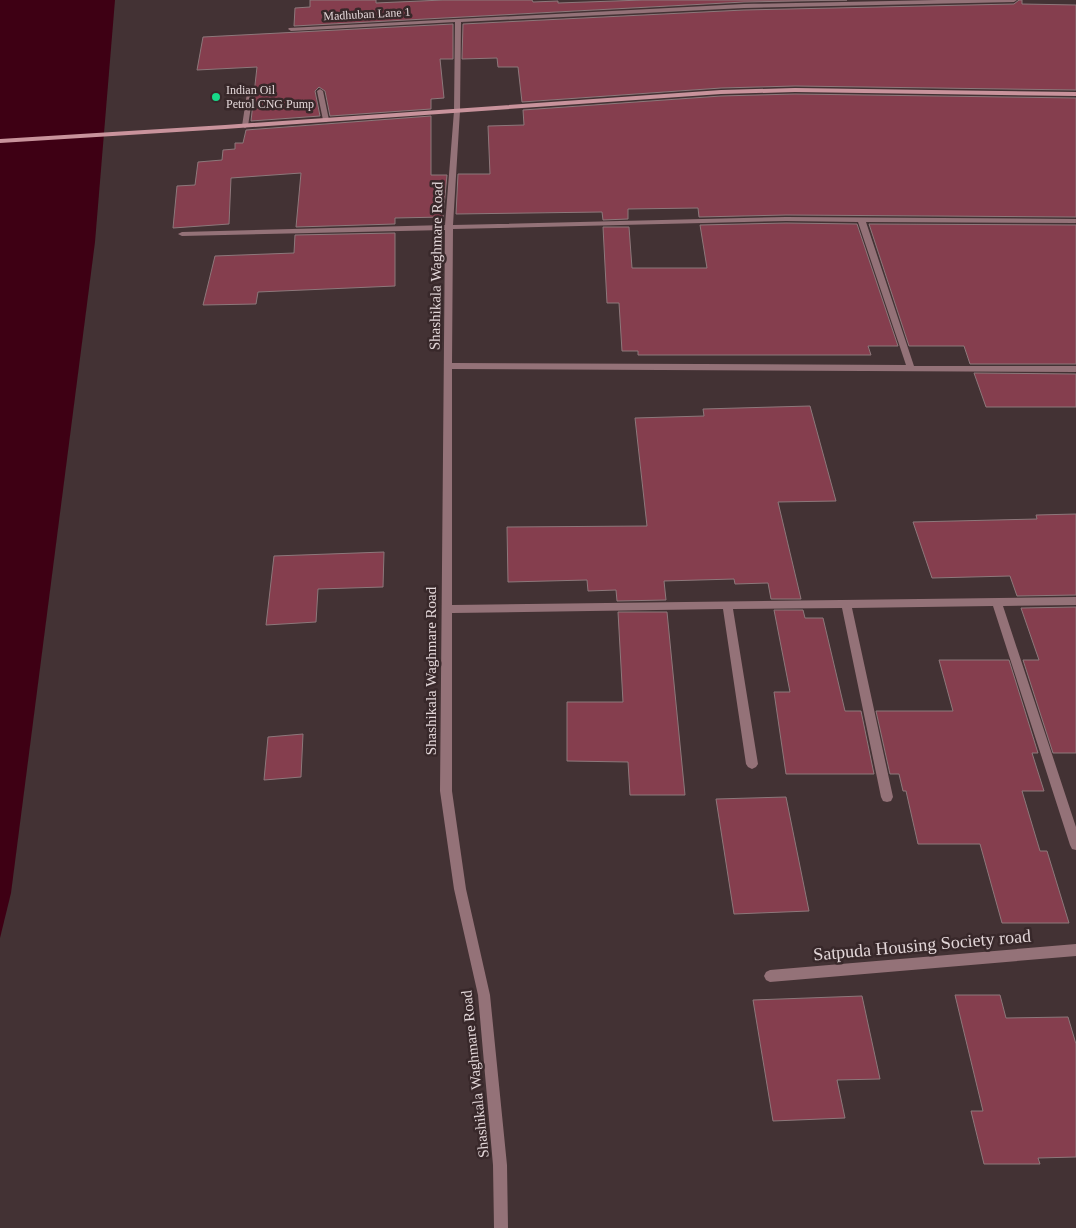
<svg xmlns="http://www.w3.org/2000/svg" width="1076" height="1228" font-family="'Times New Roman',serif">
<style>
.water{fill:#3e0014}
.building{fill:#853e4e;stroke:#8d787b}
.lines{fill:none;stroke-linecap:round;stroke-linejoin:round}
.lane{fill:#947278;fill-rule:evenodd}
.street{fill:#947278;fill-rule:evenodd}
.secondary{fill:#c9939c;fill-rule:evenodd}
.poi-dot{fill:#17d989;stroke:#38282a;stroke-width:2}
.labels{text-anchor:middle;stroke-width:5;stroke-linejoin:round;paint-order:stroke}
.far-street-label{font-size:12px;fill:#e3d7d9;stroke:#38282a}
.far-poi-label{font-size:12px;fill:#e3d7d9;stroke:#38282a;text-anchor:start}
.street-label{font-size:15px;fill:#e3d7d9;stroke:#38282a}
.near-street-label{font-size:18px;fill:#e3d7d9;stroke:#38282a}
</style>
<rect width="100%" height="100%" fill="#433234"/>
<path class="water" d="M 0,0 L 115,0 L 95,242 L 11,893 L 0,938 Z"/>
<path class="building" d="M 310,0 L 376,0 L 376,3 L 443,0 L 532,0 L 533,2 L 558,1 L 558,3 L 643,0 L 847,0 L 744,2 L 294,26 L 295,8 L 310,7 Z
M 1019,0 L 1022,0 L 1022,4 L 1076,5 L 1076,90 L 795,86 L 721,88 L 522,102 L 518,67 L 498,67 L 497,58 L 462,59 L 463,24 L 744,10 L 1014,4 Z
M 453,24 L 453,59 L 440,59 L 444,98 L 431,99 L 431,109 L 330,116 L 325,91 L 319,87 L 315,91 L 320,116 L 251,121 L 257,67 L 197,70 L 203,37 Z
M 795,94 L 1076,98 L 1076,217 L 786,215 L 699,217 L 698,208 L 628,209 L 628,219 L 603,220 L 602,212 L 456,214 L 458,174 L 490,174 L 488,126 L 524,125 L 523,110 L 721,96 Z
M 431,116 L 431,175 L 447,175 L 443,217 L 395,218 L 395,224 L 296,227 L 301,173 L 231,178 L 229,224 L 173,228 L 177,186 L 195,185 L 198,162 L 222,160 L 223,150 L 235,149 L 235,143 L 243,143 L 246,130 Z
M 786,223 L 857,224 L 898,346 L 868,346 L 871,355 L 638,355 L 638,351 L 622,351 L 619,303 L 607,303 L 603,227 L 629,227 L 632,268 L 707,268 L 700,225 Z
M 869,224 L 1076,225 L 1076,364 L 970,364 L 964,346 L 909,346 Z
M 395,233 L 395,286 L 258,292 L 256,304 L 203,305 L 215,256 L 294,253 L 295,235 Z
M 974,373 L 1076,374 L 1076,407 L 986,407 Z
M 810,406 L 836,501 L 778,502 L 801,599 L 771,599 L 768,583 L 735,584 L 734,579 L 664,581 L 666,600 L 617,601 L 616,590 L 588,591 L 587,580 L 508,582 L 507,527 L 647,526 L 635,418 L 704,416 L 703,409 Z
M 1076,514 L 1076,595 L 1017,596 L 1010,576 L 932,578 L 913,522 L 1037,519 L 1036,515 Z
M 384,552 L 383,587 L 318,589 L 316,622 L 266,625 L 274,556 Z
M 1076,607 L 1076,753 L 1053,753 L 1023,660 L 1039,660 L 1021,608 Z
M 774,610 L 803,610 L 805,618 L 823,618 L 845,711 L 861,711 L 874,774 L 786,774 L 774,692 L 790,692 Z
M 618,612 L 667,612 L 685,795 L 630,795 L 628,762 L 567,761 L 567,702 L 623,702 Z
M 939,660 L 1009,660 L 1038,753 L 1032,753 L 1044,791 L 1022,791 L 1040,851 L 1047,851 L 1069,923 L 1002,923 L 980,844 L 918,844 L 906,791 L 903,791 L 899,774 L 890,774 L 876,711 L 953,711 Z
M 303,734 L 301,777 L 264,780 L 268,737 Z
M 786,797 L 809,911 L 734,914 L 716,799 Z
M 955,995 L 1000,995 L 1006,1018 L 1068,1017 L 1076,1044 L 1076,1157 L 1038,1158 L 1040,1164 L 984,1164 L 971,1111 L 983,1111 Z
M 862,996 L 880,1079 L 837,1080 L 845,1118 L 773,1121 L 753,1000 Z"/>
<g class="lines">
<path class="lane" d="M 320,89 L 323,91 L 329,120 L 326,122 L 323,120 L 317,91 Z
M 250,91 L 253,93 L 248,126 L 245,128 L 242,126 L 247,93 Z"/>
<path class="street" d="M 937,0 L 1017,0 L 1014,2 L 744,8 L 461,22 L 460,111 L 453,225 L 786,217 L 1076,219 L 1076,223 L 866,222 L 914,366 L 1076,366 L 1076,372 L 452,369 L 452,605 L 1076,597 L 1076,605 L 1003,606 L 1076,827 L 1076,850 L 1072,849 L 1070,845 L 993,606 L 852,608 L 893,797 L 891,801 L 887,802 L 883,801 L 881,797 L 842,608 L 733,609 L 758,764 L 756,767 L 752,769 L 748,767 L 746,764 L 723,609 L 452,613 L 452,791 L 466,889 L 490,995 L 507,1165 L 508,1228 L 494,1228 L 493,1165 L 478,995 L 454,889 L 440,791 L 445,230 L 182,236 L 178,234 L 182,232 L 445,225 L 454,111 L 455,22 L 291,31 L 288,29 L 289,28 L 744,4 ZM 786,221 L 858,222 L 906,365 L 452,363 L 453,229 Z
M 1076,944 L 1076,956 L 770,982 L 766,980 L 764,976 L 766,972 L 770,970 Z"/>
<path class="secondary" d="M 795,88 L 1076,92 L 1076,96 L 795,92 L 721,94 L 225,129 L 0,143 L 0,139 L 225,125 L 721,90 Z"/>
</g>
<circle class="poi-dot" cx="216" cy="97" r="5"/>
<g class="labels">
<g class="far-street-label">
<text transform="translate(367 14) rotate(-3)" y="4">Madhuban Lane 1</text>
</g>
<g class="far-poi-label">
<text x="226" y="94">Indian Oil<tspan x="226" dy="14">Petrol CNG Pump</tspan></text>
</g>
<g class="street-label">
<text transform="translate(436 266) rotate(-89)" y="5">Shashikala Waghmare Road</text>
<text transform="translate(431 671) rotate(-90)" y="5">Shashikala Waghmare Road</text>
<text transform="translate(475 1074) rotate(-96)" y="5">Shashikala Waghmare Road</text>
</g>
<g class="near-street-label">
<text transform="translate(922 945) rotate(-5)" y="6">Satpuda Housing Society road</text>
</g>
</g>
</svg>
